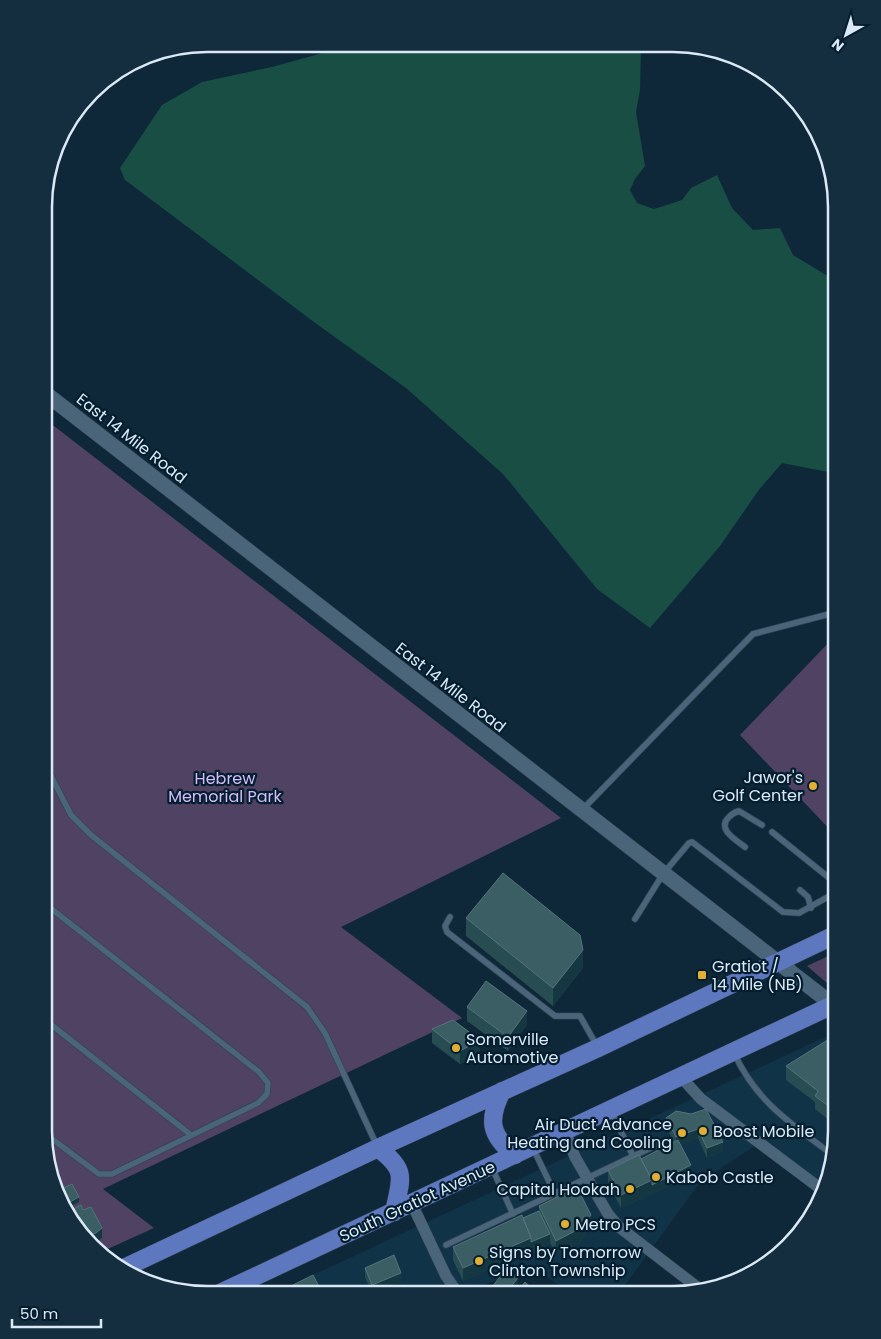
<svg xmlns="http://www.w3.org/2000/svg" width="881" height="1339" font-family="Poppins,sans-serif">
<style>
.built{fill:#103348}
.green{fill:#4f4262}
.water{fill:#194e44}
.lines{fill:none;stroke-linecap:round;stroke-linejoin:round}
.service-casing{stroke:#344453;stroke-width:7}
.minor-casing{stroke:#344453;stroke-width:12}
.secondary-casing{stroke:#344453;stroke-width:16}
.primary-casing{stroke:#344453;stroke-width:19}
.service{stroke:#4a6579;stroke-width:5.5}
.minor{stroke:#4a6579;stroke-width:11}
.secondary{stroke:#4a6579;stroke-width:15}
.primary{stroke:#5e78c0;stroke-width:18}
.wall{fill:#274d53}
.shaded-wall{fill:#153741}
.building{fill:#3b5e65;stroke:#54737b}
.poi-dot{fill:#e2af34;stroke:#041e2f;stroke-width:2}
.labels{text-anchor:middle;stroke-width:4.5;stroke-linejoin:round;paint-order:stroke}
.street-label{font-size:16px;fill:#dae9f5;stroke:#041e2f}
.poi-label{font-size:16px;fill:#dae9f5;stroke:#041e2f;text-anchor:start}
.park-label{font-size:16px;fill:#d3bcfa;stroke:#041e2f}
.rim{fill:none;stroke:#dae9f5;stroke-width:2.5}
</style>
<rect width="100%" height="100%" fill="#0e2839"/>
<path class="built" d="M 836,1032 L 837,1142 L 825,1192 L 759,1143 L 700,1182 L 618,1295 L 572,1295 L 531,1265 L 461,1295 L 272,1294 Z"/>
<path class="green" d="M 45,419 L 561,818 L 341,927 L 462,1018 L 103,1189 L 154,1228 L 101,1252 L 56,1194 L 44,1131 Z
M 836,635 L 837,635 L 837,837 L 740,735 Z
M 837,952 L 837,989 L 835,990 L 807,966 Z"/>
<path class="water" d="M 355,44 L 641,45 L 640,90 L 636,112 L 645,166 L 635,179 L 630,190 L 637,203 L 654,209 L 682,200 L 691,188 L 717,175 L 732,208 L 753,230 L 780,228 L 793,255 L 826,275 L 837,277 L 837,483 L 828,472 L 782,463 L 758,491 L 720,546 L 650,628 L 597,589 L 503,474 L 406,388 L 318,325 L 125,180 L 120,168 L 162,105 L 202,82 L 272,67 Z"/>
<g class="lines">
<g class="service-casing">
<path id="service" d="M 44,762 L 71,815 L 91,835 L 307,1007 L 325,1033 L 377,1146
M 582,810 L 753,634 L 837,612
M 772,832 L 833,881 L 835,893
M 745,847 C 736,840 716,829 729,817 C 732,814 735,812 739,811 L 762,825
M 800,890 L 808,897 L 811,908
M 44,903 L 259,1072 L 268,1083 L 267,1094 L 258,1103 L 112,1174 L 99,1174 L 44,1133
M 450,917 L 445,926 L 447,932 L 555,1016 L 580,1016 L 597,1046
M 635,919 L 663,874 L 689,843 L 692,842 L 783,912 L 799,913 L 835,893 L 837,894
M 44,1019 L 191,1135
M 734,1053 C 757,1103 792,1124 834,1156
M 611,1111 L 633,1156
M 533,1148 L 555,1194
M 492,1168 L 513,1214
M 818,1186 L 830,1171
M 446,1245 L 661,1143"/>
</g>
<g class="minor-casing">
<path id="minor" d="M 681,1077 L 701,1099 L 825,1192
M 565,1131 L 575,1157 L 608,1214 L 619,1227 L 701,1290
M 412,1204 L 446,1276 L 459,1295
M 249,1280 L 255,1294"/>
</g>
<g class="secondary-casing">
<path id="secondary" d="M 45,393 L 837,1008"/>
</g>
<g class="primary-casing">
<path id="primary" d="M 502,1091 C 488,1119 489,1135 515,1155
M 378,1148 C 408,1171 401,1178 394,1212
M 124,1268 L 378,1148 L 598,1048 L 837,934
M 218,1294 L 837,1003"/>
</g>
<use href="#service" class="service"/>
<use href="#minor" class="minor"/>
<use href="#secondary" class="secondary"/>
<use href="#primary" class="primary"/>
</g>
<path class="wall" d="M 466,918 L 583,968 L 553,1006 L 466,936 Z
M 467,1007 L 527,1024 L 508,1051 L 467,1021 Z
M 432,1029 L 480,1054 L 460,1064 L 432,1043 Z
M 834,1036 L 830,1121 L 815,1109 L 815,1102 L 786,1080 L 786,1066 Z
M 676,1111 L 723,1151 L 707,1158 L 698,1138 L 680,1145 L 691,1175 L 652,1194 L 621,1208 L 608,1183 L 608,1170 L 641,1159 L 674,1142 L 666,1127 L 666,1118 Z
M 59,1190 L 79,1202 L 67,1208 L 63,1202 L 59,1195 Z
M 539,1206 L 591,1229 L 579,1243 L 556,1254 L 550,1243 L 463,1281 L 453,1260 L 453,1247 L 523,1218 L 539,1211 Z
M 365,1268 L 401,1282 L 372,1294 L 365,1277 Z
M 492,1287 L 518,1287 L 512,1295 L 492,1295 Z"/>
<path class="shaded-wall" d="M 583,950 L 583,968 L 553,1006 L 553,988 Z
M 527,1011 L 527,1024 L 508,1051 L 508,1037 Z
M 480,1040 L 480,1054 L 460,1064 L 460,1051 Z
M 837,1098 L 837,1112 L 830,1121 L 830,1107 Z
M 698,1129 L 698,1138 L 676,1147 L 676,1137 Z
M 723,1142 L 723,1151 L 707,1158 L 707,1148 Z
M 691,1165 L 691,1175 L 652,1194 L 652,1185 Z
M 652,1180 L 652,1194 L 621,1208 L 621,1195 Z
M 79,1197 L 79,1202 L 67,1208 L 66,1206 L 66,1204 Z
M 591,1215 L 591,1229 L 579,1243 L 556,1254 L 556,1241 Z
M 102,1228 L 102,1238 L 96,1242 L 94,1243 L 88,1236 Z
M 550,1234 L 550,1243 L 463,1281 L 463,1268 L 531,1238 Z
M 401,1273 L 401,1282 L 372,1294 L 372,1285 Z
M 518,1278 L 518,1287 L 512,1295 L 504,1295 Z"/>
<path class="building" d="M 503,873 L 580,935 L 583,950 L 553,988 L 466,918 Z
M 486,981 L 527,1011 L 508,1037 L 467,1007 Z
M 453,1020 L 480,1040 L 460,1051 L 432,1029 Z
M 834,1036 L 837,1039 L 837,1098 L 830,1107 L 815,1096 L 818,1091 L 786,1066 Z
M 706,1109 L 723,1142 L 707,1148 L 698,1129 L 676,1137 L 666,1118 L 676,1111 L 691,1114 Z
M 678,1140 L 691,1165 L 652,1185 L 652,1180 L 641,1159 Z
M 639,1155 L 652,1180 L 621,1195 L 608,1170 Z
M 72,1184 L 79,1197 L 66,1204 L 59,1190 Z
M 577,1187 L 591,1215 L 579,1229 L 556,1241 L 539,1206 Z
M 81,1205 L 83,1210 L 91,1207 L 102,1228 L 96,1233 L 88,1236 L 74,1217 L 75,1217 L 72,1210 Z
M 539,1211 L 550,1234 L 531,1242 L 531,1238 L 523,1218 Z
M 522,1215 L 531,1238 L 463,1268 L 453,1247 Z
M 394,1255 L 401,1273 L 372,1285 L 365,1268 Z
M 506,1269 L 518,1278 L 504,1295 L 502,1295 L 492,1287 Z
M 313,1275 L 323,1294 L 277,1294 L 277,1293 Z
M 525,1282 L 536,1292 L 534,1295 L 515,1295 Z"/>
<g class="poi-dot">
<circle cx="813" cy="786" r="5"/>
<rect x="697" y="970" width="10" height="10" rx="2.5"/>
<circle cx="456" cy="1048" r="5"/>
<circle cx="703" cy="1131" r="5"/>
<circle cx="682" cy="1133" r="5"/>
<circle cx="656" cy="1177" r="5"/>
<circle cx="630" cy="1189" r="5"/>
<circle cx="565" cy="1224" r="5"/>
<circle cx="479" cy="1261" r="5"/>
</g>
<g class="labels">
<g class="street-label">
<text transform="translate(132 438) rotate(38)" y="6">East 14 Mile Road</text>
<text transform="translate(451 687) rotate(38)" y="6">East 14 Mile Road</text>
<text transform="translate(417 1201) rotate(-25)" y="6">South Gratiot Avenue</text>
</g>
<g class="poi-label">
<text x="803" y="783" text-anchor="end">Jawor's<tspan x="803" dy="18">Golf Center</tspan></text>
<text x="712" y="972">Gratiot /<tspan x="712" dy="18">14 Mile (NB)</tspan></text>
<text x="466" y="1045">Somerville<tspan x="466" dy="18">Automotive</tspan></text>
<text x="672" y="1130" text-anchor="end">Air Duct Advance<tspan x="672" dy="18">Heating and Cooling</tspan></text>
<text x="713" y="1137">Boost Mobile</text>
<text x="666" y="1183">Kabob Castle</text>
<text x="620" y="1195" text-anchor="end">Capital Hookah</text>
<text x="575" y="1230">Metro PCS</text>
<text x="489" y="1258">Signs by Tomorrow<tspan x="489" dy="18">Clinton Township</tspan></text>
</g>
<g class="park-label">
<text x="225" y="784">Hebrew<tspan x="225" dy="18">Memorial Park</tspan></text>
</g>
</g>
<path d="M0 0H881V1339H0ZM207 52H673A155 155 0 0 1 828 207V1131A155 155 0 0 1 673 1286H207A155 155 0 0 1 52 1131V207A155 155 0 0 1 207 52Z" fill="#152e3f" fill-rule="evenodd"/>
<path class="rim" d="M207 52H673A155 155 0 0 1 828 207V1131A155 155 0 0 1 673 1286H207A155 155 0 0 1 52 1131V207A155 155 0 0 1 207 52Z"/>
<g transform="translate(846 35) rotate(219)" stroke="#041e2f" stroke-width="4" paint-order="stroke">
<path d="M0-4L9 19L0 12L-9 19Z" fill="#dae9f5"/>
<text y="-8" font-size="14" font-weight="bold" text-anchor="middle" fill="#dae9f5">N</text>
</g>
<path d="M12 1319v8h89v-8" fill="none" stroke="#dae9f5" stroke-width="2.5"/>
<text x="20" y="1319" font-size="15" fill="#dae9f5" stroke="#041e2f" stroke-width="4" paint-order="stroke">50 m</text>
</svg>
